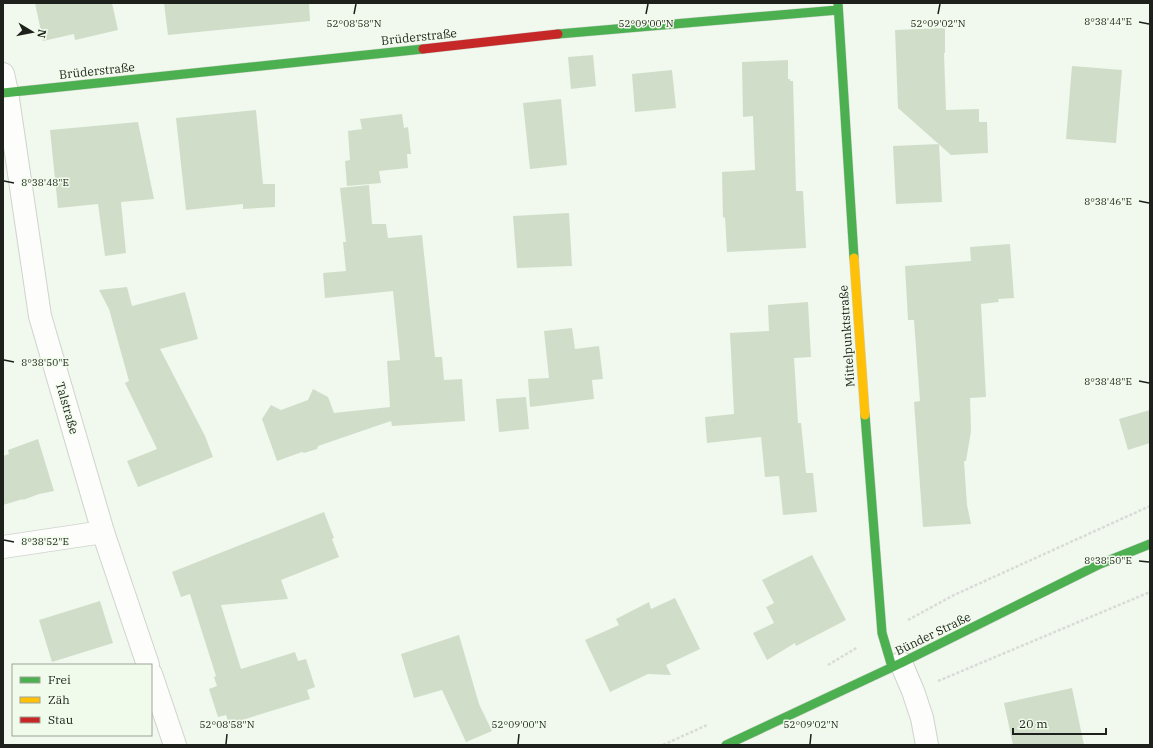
<svg xmlns="http://www.w3.org/2000/svg" width="1153" height="748" font-family="'IBM Plex Serif',serif">
<style>
.building{fill:#d0dec9}
.lines{fill:none;stroke-linecap:round;stroke-linejoin:round}
.street-casing{stroke:#cfd4cd;stroke-width:24}
.fast-casing{stroke:#cfd4cd;stroke-width:10}
.slow-casing{stroke:#cfd4cd;stroke-width:10}
.jam-casing{stroke:#cfd4cd;stroke-width:10}
.path{stroke:#d9dbd8;stroke-width:2.5;stroke-dasharray:3 2;stroke-linecap:butt}
.street{stroke:#fdfefc;stroke-width:22}
.fast{stroke:#4caf50;stroke-width:9}
.slow{stroke:#ffc107;stroke-width:9}
.jam{stroke:#c62828;stroke-width:9}
.ticks{fill:none;stroke:#1d201b;stroke-width:1.5}
.labels{text-anchor:middle;stroke-width:3;stroke-linejoin:round;paint-order:stroke}
.street-label{font-size:12px;fill:#1d201b;stroke:#f0fbeb}
.ticks-label{font-size:10px;text-anchor:middle;fill:#1d201b;stroke:#f0fbeb;stroke-width:3;stroke-linejoin:round;paint-order:stroke}
</style>
<rect width="100%" height="100%" fill="#f1f8ee"/>
<path class="building" d="M 35,3 L 112,3 L 118,30 L 75,40 L 74,34 L 43,41 Z
M 164,3 L 309,3 L 310,21 L 168,35 Z
M 945,28 L 945,53 L 944,53 L 946,110 L 979,109 L 979,122 L 987,122 L 988,153 L 951,155 L 898,108 L 895,30 Z
M 593,55 L 596,86 L 571,89 L 568,57 Z
M 788,60 L 788,79 L 790,79 L 790,81 L 793,81 L 796,191 L 803,191 L 806,248 L 727,252 L 725,217 L 723,218 L 722,172 L 755,170 L 753,116 L 743,117 L 742,62 Z
M 1072,66 L 1122,70 L 1116,143 L 1066,139 Z
M 672,70 L 676,108 L 635,112 L 632,74 Z
M 561,99 L 567,165 L 530,169 L 523,103 Z
M 256,110 L 263,184 L 275,184 L 275,207 L 243,209 L 243,204 L 186,210 L 176,118 Z
M 402,114 L 404,128 L 408,127 L 411,154 L 407,154 L 408,168 L 379,171 L 381,183 L 347,186 L 345,161 L 350,160 L 348,131 L 362,129 L 360,119 Z
M 138,122 L 154,199 L 121,202 L 126,253 L 105,256 L 98,204 L 58,208 L 50,130 Z
M 939,144 L 942,202 L 896,204 L 893,146 Z
M 369,185 L 372,224 L 386,224 L 388,238 L 422,235 L 435,357 L 442,357 L 444,380 L 462,379 L 465,421 L 392,426 L 391,421 L 318,446 L 317,449 L 304,453 L 302,452 L 277,461 L 262,419 L 271,405 L 281,410 L 308,400 L 313,389 L 328,397 L 334,413 L 390,407 L 387,361 L 400,360 L 393,291 L 325,298 L 323,273 L 346,271 L 343,242 L 346,242 L 340,188 Z
M 569,213 L 572,266 L 517,268 L 513,216 Z
M 1010,244 L 1014,298 L 998,299 L 999,302 L 981,304 L 986,397 L 970,398 L 971,431 L 966,461 L 964,461 L 967,505 L 971,524 L 923,527 L 914,402 L 920,401 L 914,320 L 908,320 L 905,266 L 971,261 L 970,247 Z
M 127,287 L 132,306 L 185,292 L 198,339 L 160,349 L 205,436 L 213,457 L 138,487 L 127,461 L 157,449 L 125,383 L 129,381 L 109,309 L 99,290 Z
M 808,302 L 811,357 L 794,358 L 798,423 L 801,423 L 806,473 L 813,473 L 817,512 L 783,515 L 779,476 L 765,477 L 761,437 L 707,443 L 705,417 L 734,414 L 730,333 L 769,331 L 768,305 Z
M 572,328 L 575,349 L 599,346 L 603,379 L 592,380 L 594,399 L 530,407 L 528,379 L 549,378 L 544,331 Z
M 526,397 L 529,429 L 499,432 L 496,399 Z
M 1150,410 L 1150,443 L 1128,450 L 1119,419 Z
M 38,439 L 54,491 L 39,494 L 23,500 L 23,499 L 3,505 L 3,456 L 9,454 L 8,450 Z
M 324,512 L 334,538 L 332,539 L 339,557 L 281,580 L 288,599 L 221,605 L 241,669 L 295,652 L 298,661 L 306,659 L 315,687 L 307,690 L 310,699 L 229,724 L 226,715 L 218,717 L 209,689 L 217,686 L 214,677 L 216,676 L 190,594 L 181,597 L 172,572 Z
M 812,555 L 846,620 L 796,646 L 795,643 L 767,660 L 753,633 L 774,623 L 766,607 L 774,603 L 762,580 Z
M 675,598 L 700,649 L 666,665 L 671,675 L 648,674 L 610,692 L 585,640 L 619,625 L 616,619 L 649,602 L 651,609 Z
M 100,601 L 113,643 L 52,662 L 39,620 Z
M 459,635 L 479,704 L 492,731 L 466,742 L 442,690 L 414,698 L 401,654 Z
M 1072,688 L 1084,745 L 1013,745 L 1004,703 Z"/>
<g class="lines">
<g class="street-casing">
<path id="street" d="M 3,74 L 7,92 L 40,316 L 103,532 L 148,665
M 3,547 L 103,532
M 901,663 L 913,691 L 922,718 L 927,745
M 151,674 L 175,745"/>
</g>
<g class="fast-casing">
<path id="fast" d="M 838,3 L 854,258
M 558,34 L 838,10
M 3,93 L 423,49
M 865,415 L 882,633 L 892,667
M 726,745 L 901,663 L 1100,564 L 1150,544"/>
</g>
<g class="slow-casing">
<path id="slow" d="M 854,258 L 865,415"/>
</g>
<g class="jam-casing">
<path id="jam" d="M 423,49 L 558,34"/>
</g>
<path class="path" d="M 908,620 L 954,595 L 1150,506
M 828,665 L 858,647
M 938,681 L 1150,592
M 663,745 L 707,725"/>
<use href="#street" class="street"/>
<use href="#fast" class="fast"/>
<use href="#slow" class="slow"/>
<use href="#jam" class="jam"/>
</g>
<path class="ticks" d="M 354,14 L 356,4M 646,14 L 648,4M 938,14 L 940,4M 1139,22 L 1149,24M 4,181 L 14,183M 1139,201 L 1149,203M 4,360 L 14,362M 1139,381 L 1149,383M 4,540 L 14,542M 1139,561 L 1149,562M 226,744 L 227,734M 518,744 L 519,734M 810,744 L 811,734"/>
<g class="labels">
<g class="street-label">
<text transform="translate(419 37) rotate(-6)" y="4">Brüderstraße</text>
<text transform="translate(97 71) rotate(-6)" y="4">Brüderstraße</text>
<text transform="translate(847 336) rotate(-94)" y="4">Mittelpunktstraße</text>
<text transform="translate(67 408) rotate(74)" y="4">Talstraße</text>
<text transform="translate(933 634) rotate(-26)" y="4">Bünder Straße</text>
</g>
</g>
<g class="ticks-label">
<text x="1108" y="25">8°38'44"E</text>
<text x="354" y="27">52°08'58"N</text>
<text x="646" y="27">52°09'00"N</text>
<text x="938" y="27">52°09'02"N</text>
<text x="45" y="186">8°38'48"E</text>
<text x="1108" y="205">8°38'46"E</text>
<text x="45" y="366">8°38'50"E</text>
<text x="1108" y="385">8°38'48"E</text>
<text x="45" y="545">8°38'52"E</text>
<text x="1108" y="564">8°38'50"E</text>
<text x="227" y="728">52°08'58"N</text>
<text x="519" y="728">52°09'00"N</text>
<text x="811" y="728">52°09'02"N</text>
</g>
<rect width="1153" height="748" fill="none" stroke="#1d201b" stroke-width="8"/>
<rect x="12" y="664" width="140" height="72" fill="#f0fbeb" stroke="#9ca398"/>
<rect x="20" y="677" width="20" height="6" fill="#4caf50" stroke="#9ca398"/>
<text x="48" y="684" font-size="12" fill="#1d201b">Frei</text>
<rect x="20" y="697" width="20" height="6" fill="#ffc107" stroke="#9ca398"/>
<text x="48" y="704" font-size="12" fill="#1d201b">Zäh</text>
<rect x="20" y="717" width="20" height="6" fill="#c62828" stroke="#9ca398"/>
<text x="48" y="724" font-size="12" fill="#1d201b">Stau</text>
<g transform="translate(32 32) rotate(100)" stroke="#f0fbeb" stroke-width="3" paint-order="stroke">
<path d="M0-3L7 15L0 10L-7 15Z" fill="#1d201b"/>
<text y="-6" font-size="11" font-weight="bold" text-anchor="middle" fill="#1d201b">N</text>
</g>
<path d="M1013 728v6h93v-6" fill="none" stroke="#1d201b" stroke-width="2"/>
<text x="1019" y="728" font-size="12" fill="#1d201b" stroke="#f0fbeb" stroke-width="3" paint-order="stroke">20 m</text>
</svg>
